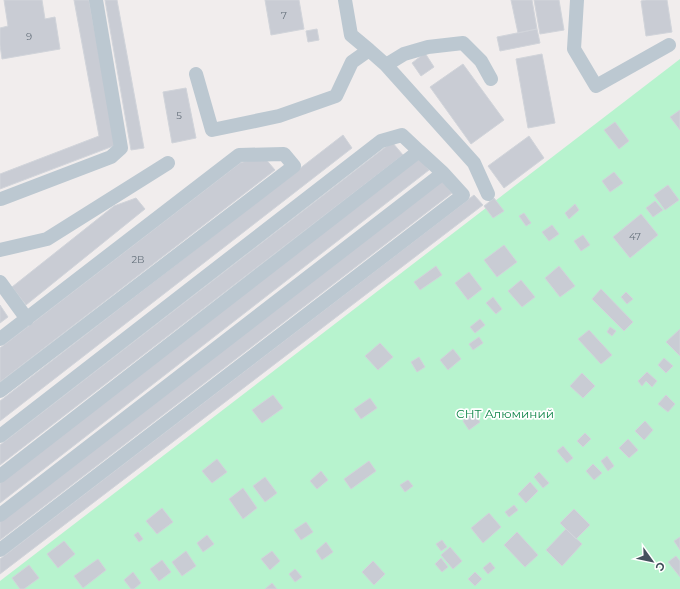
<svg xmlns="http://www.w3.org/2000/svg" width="680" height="589" font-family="Montserrat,sans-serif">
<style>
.green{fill:#b7f3ce}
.building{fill:#c9ccd4;stroke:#d1d4da}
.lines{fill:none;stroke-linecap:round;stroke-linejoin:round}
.minor{stroke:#bcc8d1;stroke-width:14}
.labels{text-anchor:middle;stroke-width:3.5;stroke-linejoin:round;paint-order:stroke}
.number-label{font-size:10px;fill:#65707b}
.park-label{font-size:12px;fill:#0e8548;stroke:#fff}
</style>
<rect width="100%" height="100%" fill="#f1eded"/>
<path class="green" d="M 680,59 L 680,589 L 0,589 L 0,581 Z"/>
<path class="building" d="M 4,0 L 42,0 L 45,19 L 55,17 L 60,49 L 2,59 L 0,45 L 0,28 L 8,26 Z
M 74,0 L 89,0 L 116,145 L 0,189 L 0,174 L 99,136 Z
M 105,0 L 117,0 L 144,148 L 131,150 Z
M 265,0 L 299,0 L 304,29 L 271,35 Z
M 511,0 L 532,0 L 537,29 L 518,33 Z
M 534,0 L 559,0 L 564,30 L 540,34 Z
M 646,0 L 667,0 L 672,32 L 646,36 L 641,1 Z
M 317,29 L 319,40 L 308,42 L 306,31 Z
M 537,29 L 540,43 L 500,51 L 497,37 Z
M 425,53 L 434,67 L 421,76 L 412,63 Z
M 542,54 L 555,123 L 528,128 L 516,59 Z
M 463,64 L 504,120 L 471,144 L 430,87 Z
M 186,88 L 196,138 L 172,143 L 163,92 Z
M 680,110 L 680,130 L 670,117 Z
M 615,122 L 629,141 L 619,149 L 604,130 Z
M 343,135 L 352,148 L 0,421 L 0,401 Z
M 529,136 L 544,158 L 504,188 L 488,166 Z
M 392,142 L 403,155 L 0,465 L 0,445 Z
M 263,156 L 275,170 L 0,382 L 0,348 L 240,163 Z
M 419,157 L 429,170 L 0,503 L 0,483 Z
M 614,172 L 623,183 L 610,192 L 602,181 Z
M 442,181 L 452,193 L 0,540 L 0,522 Z
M 668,185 L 679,200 L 665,210 L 654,195 Z
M 474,195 L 483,205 L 0,574 L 0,559 Z
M 136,198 L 145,209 L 26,305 L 12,287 L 114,206 Z
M 494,198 L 504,211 L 493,218 L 484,206 Z
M 655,201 L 663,210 L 653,217 L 646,208 Z
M 575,204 L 579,210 L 569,219 L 565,213 Z
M 524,213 L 531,223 L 526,226 L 519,216 Z
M 641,214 L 658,235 L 630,258 L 613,237 Z
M 552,225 L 559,234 L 549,241 L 542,232 Z
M 583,235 L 590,245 L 581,251 L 574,241 Z
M 504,245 L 517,262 L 497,277 L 484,260 Z
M 436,266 L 442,275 L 420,290 L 414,282 Z
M 559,266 L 575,286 L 560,297 L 545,278 Z
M 469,272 L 482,289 L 468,300 L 455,283 Z
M 521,280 L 535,297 L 522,307 L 508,291 Z
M 601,289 L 633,322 L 624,331 L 592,299 Z
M 626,292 L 633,299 L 627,304 L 621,297 Z
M 493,297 L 502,309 L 496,314 L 486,303 Z
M 0,305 L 8,317 L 0,323 Z
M 480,319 L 485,325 L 475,333 L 470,327 Z
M 610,327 L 616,331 L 612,336 L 607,332 Z
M 680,329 L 680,356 L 666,342 Z
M 589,330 L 612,355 L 601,364 L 578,339 Z
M 479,337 L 483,343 L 473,350 L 469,344 Z
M 380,343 L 393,357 L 378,370 L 365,356 Z
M 453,349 L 461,359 L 448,370 L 440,360 Z
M 419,357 L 425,367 L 417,372 L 411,362 Z
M 664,358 L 673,366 L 666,373 L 658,365 Z
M 647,372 L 657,381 L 652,387 L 646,381 L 642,386 L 638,381 Z
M 582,373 L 595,386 L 583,398 L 570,386 Z
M 273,395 L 283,408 L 262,423 L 252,410 Z
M 666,395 L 675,404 L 668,412 L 658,404 Z
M 370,398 L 377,408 L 361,419 L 354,409 Z
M 473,413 L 480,422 L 469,430 L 463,421 Z
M 645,421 L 653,430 L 644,440 L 635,431 Z
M 585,433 L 591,439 L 583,447 L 577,441 Z
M 628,439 L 638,450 L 629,458 L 619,448 Z
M 563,446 L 573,458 L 567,463 L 557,451 Z
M 607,456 L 614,466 L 608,471 L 601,461 Z
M 217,459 L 227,472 L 212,483 L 202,471 Z
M 369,461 L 376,471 L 351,489 L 344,479 Z
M 593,464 L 602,473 L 594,480 L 586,471 Z
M 321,471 L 328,480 L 317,489 L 310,481 Z
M 539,472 L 549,483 L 543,488 L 534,477 Z
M 265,477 L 277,493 L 265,502 L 253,486 Z
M 408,480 L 413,486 L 405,492 L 400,485 Z
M 530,482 L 538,491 L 526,503 L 518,494 Z
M 243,488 L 257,508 L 243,519 L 229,499 Z
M 514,505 L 518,510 L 509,517 L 505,512 Z
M 162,508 L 173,522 L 157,534 L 146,521 Z
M 574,509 L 590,525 L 576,539 L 560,523 Z
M 489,513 L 501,527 L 483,543 L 471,528 Z
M 306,522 L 313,532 L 301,540 L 294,530 Z
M 566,529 L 582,544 L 562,566 L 546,550 Z
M 138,532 L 143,539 L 139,542 L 134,535 Z
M 517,532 L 538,555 L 525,567 L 504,545 Z
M 207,535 L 214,544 L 203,552 L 197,543 Z
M 680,537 L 680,550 L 674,541 Z
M 442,540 L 447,547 L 441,551 L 436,544 Z
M 64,541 L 75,554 L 58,568 L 47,554 Z
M 326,542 L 333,552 L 322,560 L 316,551 Z
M 450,547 L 462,561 L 453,569 L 441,555 Z
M 186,551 L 196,566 L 182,576 L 172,562 Z
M 272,551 L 280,561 L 270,570 L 261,559 Z
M 676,556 L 680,561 L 680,577 L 668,562 Z
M 441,558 L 448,567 L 442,572 L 435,564 Z
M 98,559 L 106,570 L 83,588 L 74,576 Z
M 162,560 L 171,572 L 159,581 L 150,569 Z
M 373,561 L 385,574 L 374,585 L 362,572 Z
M 490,562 L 495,568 L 488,574 L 483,568 Z
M 29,565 L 39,578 L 24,589 L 20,589 L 12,578 Z
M 295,569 L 302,577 L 295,582 L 289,574 Z
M 133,572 L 141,583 L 134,589 L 131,589 L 124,580 Z
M 475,572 L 482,579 L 475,586 L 468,579 Z
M 272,583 L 277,589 L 265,589 Z"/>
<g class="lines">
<path class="minor" d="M 345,0 L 351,35 L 369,50
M 577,0 L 574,49 L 596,86 L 669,45
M 386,65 L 404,54 L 428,47 L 463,43 L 481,61 L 491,79
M 196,74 L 212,130 L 279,116 L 336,96 L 352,62 L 369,50 L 386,65 L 474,163 L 488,194
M 419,151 L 443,173
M 1,199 L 111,157 L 121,148 L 96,0
M 0,250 L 47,239 L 168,163
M 0,282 L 27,319
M 0,339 L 239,155 L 284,154 L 294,166 L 0,391
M 0,436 L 381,141 L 402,135 L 419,151 L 0,476
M 0,515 L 443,173 L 463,195 L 0,550"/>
</g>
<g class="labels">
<g class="number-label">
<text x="284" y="19">7</text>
<text x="29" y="40">9</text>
<text x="179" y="119">5</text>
<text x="635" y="240">47</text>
<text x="138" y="263">2В</text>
</g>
<g class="park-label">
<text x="505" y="418">СНТ Алюминий</text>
</g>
</g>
<g transform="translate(652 561) rotate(123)" stroke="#ffffff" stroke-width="3" paint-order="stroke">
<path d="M0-3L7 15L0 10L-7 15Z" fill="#44515d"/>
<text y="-6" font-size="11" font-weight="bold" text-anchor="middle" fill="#44515d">С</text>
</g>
</svg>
